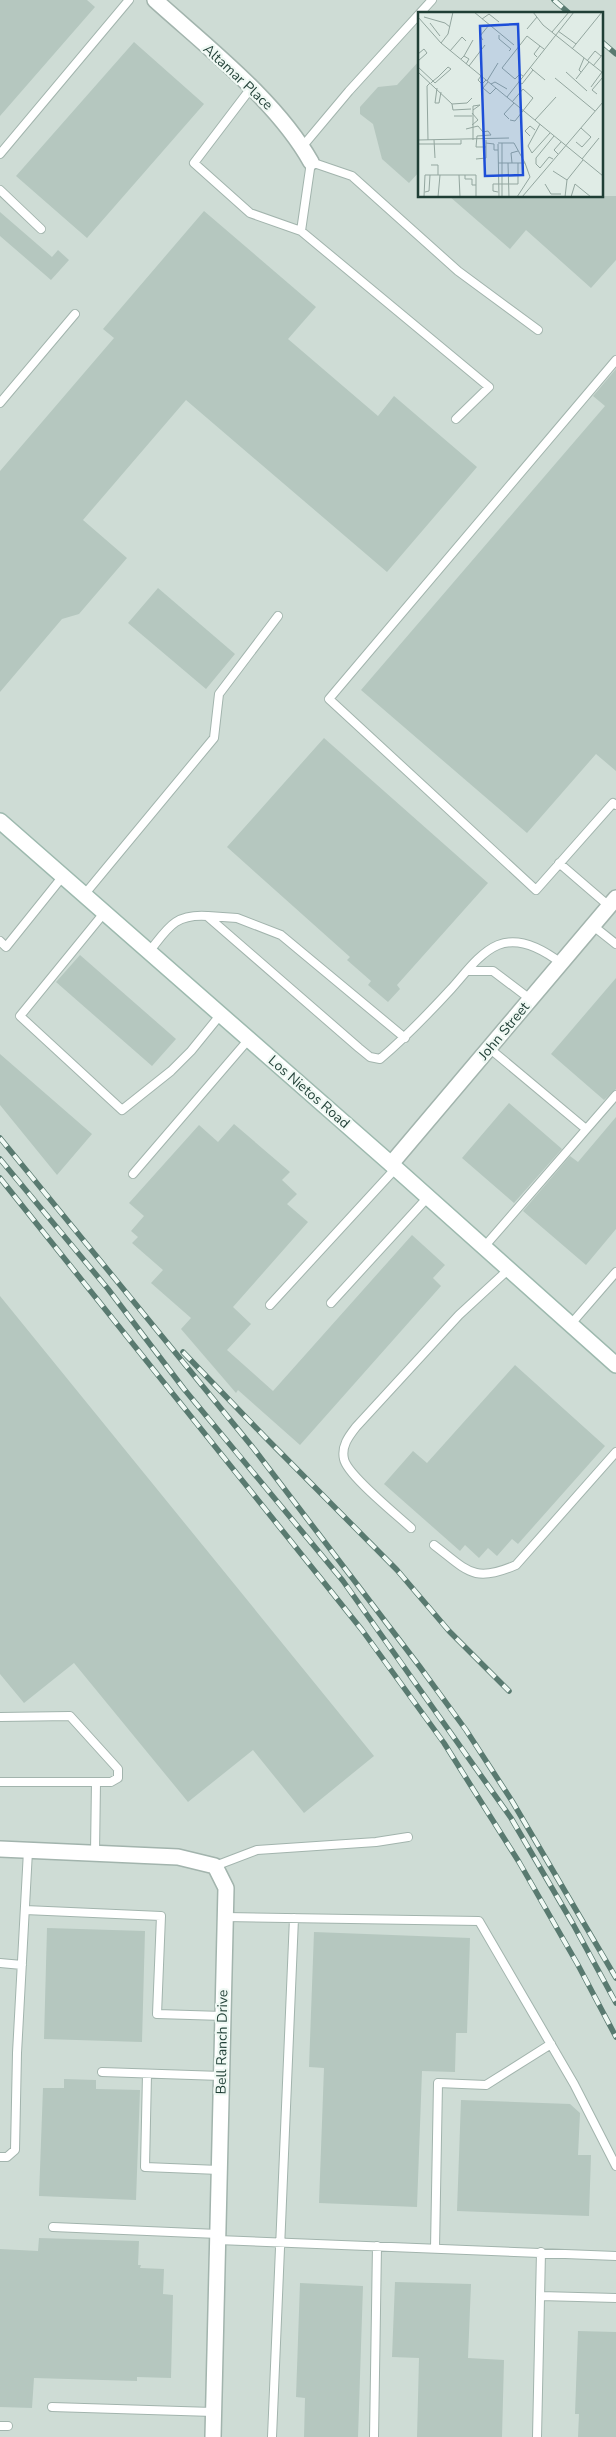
<svg xmlns="http://www.w3.org/2000/svg" width="616" height="2437" viewBox="0 0 616 2437" font-family="'Nunito Sans',sans-serif">
<style>
.built{fill:#cedcd5;fill-rule:evenodd}
.building{fill:#b5c7bf}
.lines{fill:none;stroke-linecap:round;stroke-linejoin:round}
.service-casing{stroke:#a2b4ad;stroke-width:10}
.minor-casing{stroke:#a2b4ad;stroke-width:18}
.tertiary-casing{stroke:#a2b4ad;stroke-width:18}
.secondary-casing{stroke:#9db9ae;stroke-width:18}
.service{stroke:#fff;stroke-width:8}
.minor{stroke:#fff;stroke-width:15}
.tertiary{stroke:#fff;stroke-width:15}
.secondary{stroke:#fff;stroke-width:15}
.rail-casing{stroke:#597a70;stroke-width:5.5}
.rail{stroke:#f0f9f4;stroke-width:4;stroke-dasharray:11;stroke-linecap:butt}
.labels{text-anchor:middle;dominant-baseline:central;stroke-width:4.5;stroke-linejoin:round;paint-order:stroke}
.street-label{font-size:14px;fill:#1f3e35;stroke:#f0f9f4}
.inset-road{fill:none;stroke:#93a69f;stroke-width:1}
.view{fill:#1d4ed8;fill-opacity:0.15;stroke:#1d4ed8;stroke-width:2.5}
.inset-edge{fill:none;stroke:#1f3e35;stroke-width:2.5}
</style>
<rect width="100%" height="100%" fill="#e0ece6"/>
<path class="built" d="M0 0H616V2437H0ZM420 14H602V196H420Z"/>
<path class="building" d="M0 0H87L95 7 0 116Z
M134 42 204 104 87 238 16 176Z
M420 60V171L409 183 382 159 373 124 360 114V107L378 87 397 85Z
M449 196H616V260L591 288 526 230 510 249Z
M204 211 316 307 288 339 378 416 394 396 477 467 387 572 186 400 83 520 127 558 79 614 62 619 0 692V471L114 338 103 329Z
M0 212 52 257 58 250 69 260 51 280 0 236Z
M616 369V771L596 754 527 833 361 690 605 406 593 396Z
M158 588 235 654 206 689 128 623Z
M324 738 488 883 397 985 400 989 388 1002 368 985 371 981 347 960 350 957 227 847Z
M80 955 176 1039 152 1066 56 982Z
M616 978V1089L604 1100 551 1054Z
M0 1054 92 1134 57 1175 0 1105Z
M509 1103 562 1149 514 1203 462 1158Z
M616 1117V1229L586 1265 523 1211 570 1156 578 1162Z
M234 1124 290 1172 282 1180 297 1194 287 1204 308 1222 233 1307 251 1324 227 1350 273 1391 412 1235 445 1265 433 1278 441 1286 300 1445 238 1390 236 1393 181 1329 191 1318 151 1283 163 1270 132 1243 138 1237 131 1231 144 1216 129 1203 199 1125 218 1142Z
M0 1296 374 1756 304 1813 253 1750 188 1802 74 1663 24 1703 0 1674Z
M515 1365 605 1446 518 1544 512 1539 497 1556 488 1548 479 1558 465 1545 460 1551 384 1484 413 1451 427 1463Z
M47 1928 145 1931 142 2042 44 2039Z
M314 1932 470 1938 467 2033H456L455 2072 422 2071 417 2207 319 2203 324 2068 309 2067Z
M64 2079 96 2080V2089L140 2090 136 2200 39 2196 43 2088H64Z
M461 2100 570 2104 580 2113 578 2155H591L589 2216 457 2211Z
M39 2238 139 2241 138 2265H141L140 2268 164 2269 163 2294 173 2295 171 2378 137 2377V2381L34 2378 32 2408 0 2407V2249L38 2251Z
M395 2282 471 2284 468 2358 504 2360 502 2437H417L419 2358 392 2357Z
M300 2283 363 2286 358 2437H304L305 2398 296 2397Z
M578 2331 616 2332V2437H578L579 2414H575Z"/>
<g class="lines">
<g class="service-casing">
<path id="service" d="M251 88 194 163 250 213 301 231
M302 147 349 91 432 0
M0 154 129 0
M0 190 41 229
M616 360 329 699 536 890 613 803 616 805
M0 403 75 314
M456 419 489 387 301 231 311 162 352 176 458 271 538 330
M559 863 609 906
M84 895 214 738 219 694 278 616
M104 913 20 1016 122 1110 171 1071 191 1051 221 1014
M208 916 237 918 281 935 405 1038
M592 925 616 944
M0 941 6 947 63 876
M149 952C168 928 174 914 207 916L359 1048 370 1057 380 1059C406 1037 428 1014 451 989 464 975 479 953 498 945 520 936 544 950 561 963
M467 971H493L530 999
M489 1048 586 1129
M133 1174 249 1039
M484 1247 616 1095
M331 1303 428 1197
M270 1305 396 1168
M571 1324 616 1272
M411 1528C397 1515 347 1475 344 1459 341 1446 349 1436 356 1427L459 1315 509 1269
M434 1545C467 1570 473 1584 516 1565L616 1452
M0 1717 70 1716 118 1769V1778L111 1782H0
M95 1853 96 1782
M215 1866 257 1850 376 1842 408 1837
M25 1910 161 1916 157 2014 223 2016
M225 1917 479 1921 574 2084 616 2166
M0 1963 22 1965
M102 2072 221 2076
M147 2074 145 2167 219 2170
M0 2157H7L15 2150 17 2053 28 1851
M53 2227 218 2234
M218 2240 616 2256
M435 2248 438 2083 486 2085 551 2044
M540 2296 616 2298
M52 2407 213 2412
M0 2426H8
M272 2437 294 1918
M374 2437 377 2246
M537 2437 541 2252"/>
</g>
<g class="minor-casing">
<path id="minor" d="M155 0C207 47 277 101 311 162
M0 1849 178 1857 215 1866 226 1888 213 2437"/>
</g>
<g class="tertiary-casing">
<path id="tertiary" d="M391 1164 616 898"/>
</g>
<g class="secondary-casing">
<path id="secondary" d="M0 821 391 1164 616 1365"/>
</g>
<use href="#service" class="service"/>
<use href="#minor" class="minor"/>
<use href="#tertiary" class="tertiary"/>
<use href="#secondary" class="secondary"/>
<g class="rail-casing">
<path id="rail" d="M554 0 570 14
M602 42 616 54
M0 1138 254 1449 420 1667 466 1730 512 1801 616 1978
M0 1159 108 1289 184 1389 343 1581 511 1818 573 1924 616 2003
M0 1178 362 1630 444 1743 519 1862 578 1965 616 2037
M183 1352 265 1437 397 1570 449 1631 509 1691"/>
</g>
<use href="#rail" class="rail"/>
</g>
<g class="labels">
<g class="street-label">
<text transform="translate(238 77) rotate(43)">Altamar Place</text>
<text transform="translate(504 1031) rotate(-50)">John Street</text>
<text transform="translate(309 1092) rotate(41)">Los Nietos Road</text>
<text transform="translate(222 2042) rotate(-89)">Bell Ranch Drive</text>
</g>
</g>
<g transform="translate(418 12)">
<rect width="185" height="185" fill="#e0ece6"/>
<path class="inset-road" d="M56 0 96 33M115 0 125 13 185 61M0 5 23 31 185 164M6 5 27 11 32 15M64 7 71 2 81 10M12 11 22 24M109 17 119 5M140 19 158 32 154 37M134 20 151 0M81 23V27L93 37 91 39M65 28 62 24 71 13M23 31 30 22 35 0M158 32 184 0M32 39 44 25 48 29M0 42 6 37 9 41 0 49M46 44 55 28M119 45 116 42 122 34 126 37M43 47 46 44 51 47 48 52M169 49 177 39 183 44M51 54 67 33M175 54 185 42M0 55 15 69 17 71 33 57 30 55 20 65 15 69 13 71M115 58 127 68M0 60 34 92 49 91 54 86M148 60 169 79M163 60 161 58 166 46M63 64 60 68 64 72 68 68M105 64 102 62 97 67 84 56 109 24 122 34M137 66 177 99M158 67 171 50M69 69 80 51M70 70 65 76 72 82 78 76M100 70 104 72 115 58 112 55M73 72 77 70 89 77M173 75 184 60M19 76 17 91H21L23 80M179 82 174 78 185 65M89 85 156 0M34 92 35 98 53 97M54 101 60 108 54 113M36 104H54M91 107 86 102 96 91M92 108 97 109 115 86 105 77 94 90M117 108 138 85M122 112 110 134 114 141 132 121M48 117 60 114 65 120 70 119 73 123 59 124 58 135H68M112 124 107 119 112 114 117 118M0 128 91 126M10 128 9 74 12 71M16 128 17 146M55 128V94L62 93 55 98M158 130 164 135 173 125 163 116M68 131 76 132V138H80M80 131H96L107 151H80M84 131V172H100V151M0 132H43V128M80 132 81 185M140 142 136 138 143 130M58 147 68 146V128M135 147 131 145 122 156 118 152V146L136 124M164 147 181 126M90 151 91 185M94 151 93 141 100 139M13 153H20V163M135 159 149 168M41 163 42 185M47 163V167H54V173H58M127 172 133 182H143M7 180 11 179 12 163M80 180 75 179V172H84V185M6 185 7 163H58V185M20 185 22 163M99 185 112 165 107 151M104 185 185 90M147 185 149 168 165 148M153 185 157 172 173 185"/>
<path class="view" d="M100 12 105 163 67 164 62 14Z"/>
<rect width="185" height="185" class="inset-edge"/>
</g>
</svg>
